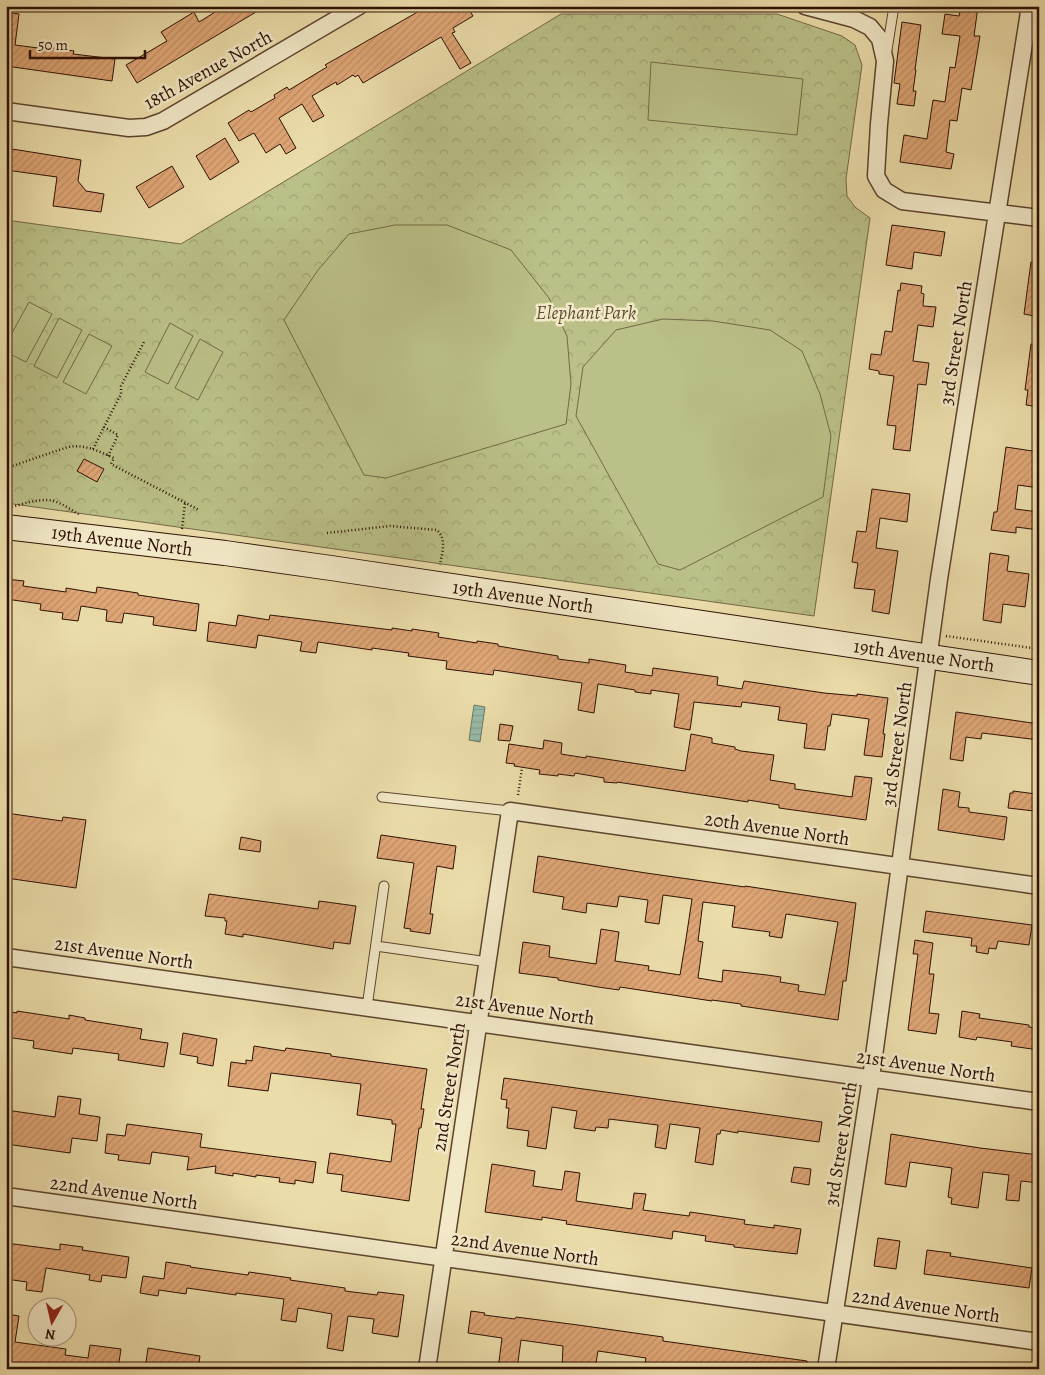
<svg xmlns="http://www.w3.org/2000/svg" width="1045" height="1375" viewBox="0 0 1045 1375" font-family="Alegreya,serif">
<style>
.forest{fill:url(#forest-crowns);stroke:#746846}
.garden{fill:#bac087;stroke:#746846}
.water{fill:url(#water-rules);stroke:#6e7768}
.building{fill:url(#building-hatch);stroke:#2e1004;fill-rule:evenodd}
.lines{fill:none;stroke-linecap:round;stroke-linejoin:round}
.lane-casing{stroke:#5d432e;stroke-width:11}
.street-casing{stroke:#5d432e;stroke-width:19}
.secondary-casing{stroke:#2e1004;stroke-width:26}
.path{stroke:#2e1004;stroke-width:2.5;stroke-dasharray:1 2.5;stroke-linecap:butt}
.lane{stroke:#f2e9c8;stroke-width:9}
.street{stroke:#f2e9c8;stroke-width:16}
.secondary{stroke:#f2e9c8;stroke-width:24}
.labels{text-anchor:middle;dominant-baseline:central;stroke-width:5;stroke-linejoin:round;paint-order:stroke}
.street-label{font-size:19px;fill:#2e1004;stroke:#f2e9c8}
.park-label{font-size:19px;font-style:italic;fill:#5f4e32;stroke:#f2e9c8}
</style>
<defs>
<pattern id="forest-crowns" width="20" height="18" patternUnits="userSpaceOnUse" patternTransform="scale(1.25)"><rect width="20" height="18" fill="#bac087"/><path d="M2 6a3 3 0 1 1 6 0M12 15a3 3 0 1 1 6 0" fill="none" stroke="#a0a473"/></pattern>
<pattern id="water-rules" width="6" height="5" patternUnits="userSpaceOnUse" patternTransform="scale(1.25)"><rect width="6" height="5" fill="#98bcaa"/><path d="M0 2.5h6" fill="none" stroke="#83a191"/></pattern>
<pattern id="building-hatch" width="6" height="6" patternUnits="userSpaceOnUse" patternTransform="scale(1.25)"><rect width="6" height="6" fill="#dfa676"/><path d="M-1 1l2-2M0 6l6-6M5 7l2-2" fill="none" stroke="#c08e64"/></pattern>
</defs>
<rect width="100%" height="100%" fill="#ebddaa"/>
<filter id="stains"><feTurbulence type="fractalNoise" baseFrequency=".004" numOctaves="4"/><feColorMatrix values="0 0 0 0 .2 0 0 0 0 .09 0 0 0 0 .02 0 0 0 .5 -.17"/></filter>
<radialGradient id="worn" r=".72"><stop offset=".6" stop-color="#630" stop-opacity="0"/><stop offset="1" stop-color="#630" stop-opacity=".3"/></radialGradient>
<path class="forest" d="M561 14H777L842 36 855 45 862 65 846 179 847 196 855 207 870 218 814 616 6 503V220L181 244Z"/>
<path class="garden" d="M651 62 803 79 797 135 648 120Z
M395 225H447L511 250 549 298 567 336 571 384 566 424 386 478 364 475 284 320 318 270 349 234Z
M29 302 52 314 26 362 6 352V344Z
M59 318 82 330 57 378 34 366Z
M663 319 713 321 770 330 802 351 820 394 831 436 823 497 680 570 658 564 576 416 583 367 616 330Z
M170 323 193 336 168 384 145 372Z
M89 334 112 346 86 394 63 382Z
M200 339 223 352 198 400 175 388Z"/>
<path class="water" d="M474 705 485 707 480 742 469 740Z"/>
<path class="building" d="M225 6H266L137 83 126 65 167 41 161 32 194 12 199 22Z
M428 6H467L473 16 453 28 455 32 452 33 471 63 460 69 441 37 363 83 358 75 355 77 353 75 337 85 336 82 312 96 324 116 313 122 302 104 279 118 296 148 286 154 280 144 266 153 254 133 239 141 228 123 249 110 251 112 275 98 274 95 287 87 289 90 327 67 325 65Z
M961 6H978L974 36H980L971 90 962 88 957 121 950 120 946 152 954 154 951 169 900 162 904 135 927 139 933 100 945 102 950 67 955 68 960 36 942 34 945 14 959 16Z
M6 12 19 14 15 45 38 48 39 46 74 51 73 54 115 59 112 81 6 66Z
M902 22 921 25 915 70H916L913 91H916L914 106 897 104 900 84 894 83Z
M225 138 239 162 210 180 196 156Z
M6 148 81 160 78 181 86 191 104 194 101 212 53 206 57 177 6 170Z
M172 166 184 187 149 208 136 187Z
M892 225 945 232 941 256 914 252 912 269 886 265Z
M1031 262 1039 263V317L1024 314Z
M901 283 922 286 921 293 924 294 923 306 936 307 933 327 918 325 913 361 929 363 926 385 918 384 910 451 893 449 896 426 887 425 894 376 879 374V371L869 369 871 354 881 355 885 331 892 332 898 290 900 291Z
M1031 344 1039 345V407L1026 405 1028 390H1025Z
M1006 447 1039 452V488L1018 485 1015 509 1039 512V530L1016 527V533L991 530 994 512H997Z
M84 459 104 469 97 482 77 471Z
M872 489 910 494 907 522 880 518 876 548 898 551 889 614 872 611 875 590 854 588 858 563 852 562 857 531 866 532Z
M990 553 1009 556 1007 571 1029 574 1025 607 1003 604 1001 623 983 620Z
M6 579 24 581 23 586 66 592V588L96 593 97 587 138 593V595L199 604 196 631 153 625 154 617 124 613 122 623 106 621 107 610 81 606 78 621 62 619 63 613 40 610 41 604 6 599Z
M238 615 269 620 270 615 392 630V628L412 631V629L439 633 438 637 477 643V641L498 644V646L558 656V659L589 663V659L626 665 625 672 652 676 653 668 718 677 717 685 742 689 744 681 824 693 857 696V694L888 698 883 734H885L882 757 864 755 869 719 832 714 830 726H828L825 750 804 748 807 724 778 720 780 707 742 702 741 707 694 702 690 730 674 727 679 694 651 690V694L635 692V690L598 684 594 713 578 710 582 683 494 670 493 675 446 669 447 661 408 656 409 653 372 648V650L318 642 316 653 300 651 302 642 258 635 256 648 207 641 209 622 236 626Z
M956 712 1039 724V740L982 733 981 739 966 737 963 761 950 759Z
M500 724 513 726 510 741 498 740Z
M691 734 712 738V743L735 747V749L741 751 774 755 770 780 795 784V789L852 797 855 776 872 778 866 820 779 808V805L748 800V802L617 782V783L604 782V778L575 773 574 776 558 774V776L539 774 540 770 514 766 515 764 506 763 509 744 543 749 544 740 562 743 561 754 586 758V756L685 771Z
M943 789 960 792 958 807 969 808V812L1007 817 1004 840 938 830Z
M1013 791 1036 794 1034 811 1008 808 1010 793H1013Z
M6 813 62 821 63 817 86 820 76 888 6 878Z
M381 835 456 846 453 869 437 866 430 914H433L430 934 410 931 411 929 404 928 414 863 377 858Z
M241 837 261 841 260 852 239 849Z
M538 856 646 873 745 887V886L856 903 846 981H843L838 1020 741 1006V1004L712 1000V1001L620 987 619 990 598 987 558 980V978L519 973 523 942 550 946 549 957 596 964 601 929 619 932 615 961 649 966 648 970 680 975 686 939 692 899 663 895 659 924 645 922 648 900 619 896 617 907 587 903 586 913 562 909 564 897 533 892ZM703 902 735 906 732 927 770 932 769 936 782 938 786 914 838 922 825 995 798 991 799 985 780 982 781 977 767 975 723 970 722 982 698 978 703 942 698 941Z
M209 894 318 909 319 901 356 906 350 944 334 942 333 949 243 934V937L225 934 227 921H225V918L205 916Z
M926 911 1032 925 1029 945 998 941 996 949 989 948 988 954 976 952 977 946H971L972 938 923 932Z
M915 940 933 943 929 974H934L929 1013 939 1014 936 1034 908 1030 918 954H913Z
M6 1011 17 1013V1011L69 1019V1015L85 1018V1020L142 1029 140 1039 168 1043 164 1067 118 1060 119 1054 73 1048 72 1054 33 1048 34 1041 6 1037Z
M962 1011 980 1014 979 1018 1029 1025V1027L1039 1029V1050L1011 1046 1012 1042 977 1037 976 1040 959 1037Z
M183 1033 217 1039 213 1066 197 1063 198 1057 180 1054Z
M254 1046 285 1051 286 1048 331 1054V1056L427 1069 421 1109H424L421 1128H419L409 1201 341 1191 343 1175 327 1173 330 1153 391 1162 396 1124H392V1120L357 1115 361 1084 271 1073 268 1091 228 1086 231 1062 246 1064V1060L252 1061Z
M504 1078 822 1122 819 1142 738 1131V1133L721 1130 720 1134H717L713 1165 695 1162 700 1128 670 1124 666 1149 655 1147 658 1125 609 1119 608 1128 596 1127 595 1131 574 1128 577 1111 552 1107 546 1149 527 1146 529 1131 507 1128 509 1108H506L507 1100 501 1099Z
M58 1096 81 1099 79 1114 100 1117 97 1141 72 1138 70 1153 6 1144V1110L55 1117Z
M127 1124 202 1134 200 1147 316 1162 313 1183 295 1180V1184L279 1182 280 1178 256 1175V1177L233 1173V1176L215 1173 216 1166 187 1170 189 1157 152 1152 150 1164 118 1160 119 1155 105 1153 107 1134 125 1136Z
M891 1134 980 1148 1039 1155V1183L1021 1181 1019 1201 1006 1200 1009 1175 983 1172 978 1208 951 1204 952 1198 948 1197 952 1168 910 1162 906 1187 885 1184Z
M492 1164 535 1171 533 1186 562 1190 565 1171 580 1173 576 1201 632 1209 634 1193 646 1194 643 1210 689 1216 690 1212 745 1220 744 1224 774 1228V1225L801 1229 797 1254 734 1247V1245L705 1241 706 1236 673 1231 672 1239 566 1224 567 1221 542 1217V1220L485 1212Z
M794 1167 811 1169 809 1185 791 1182Z
M878 1238 900 1241 896 1269 874 1266Z
M6 1243 60 1250V1244L83 1247 82 1250 129 1257 126 1278 102 1275 101 1282 89 1280 90 1275 46 1268 42 1292 26 1290 27 1282 6 1279Z
M927 1250 951 1253 950 1256 1032 1268 1029 1288 924 1274Z
M166 1262 191 1266 190 1267 248 1275 249 1272 291 1278 290 1280 345 1288V1291L377 1295 378 1292 404 1295 398 1337 372 1333 374 1319 348 1316 343 1351 327 1348 332 1314 298 1308 296 1322 281 1320 284 1299 236 1293V1295L187 1288 186 1294 159 1290 158 1296 140 1293 143 1276 164 1279Z
M471 1311 485 1313 484 1315 515 1319 516 1317 578 1325 663 1337V1341L807 1361V1369H644L646 1358 598 1351 595 1369H562L563 1346 521 1340 517 1369H498L502 1338 468 1333Z
M6 1314 19 1316 15 1342 66 1349 65 1355 88 1358 90 1345 121 1349 118 1369H24L6 1366Z
M148 1348 200 1356 198 1369H145Z"/>
<g class="lines">
<g class="lane-casing">
<path id="lane" d="M887 50 894 6
M382 797 510 811
M376 946 488 962
M367 1007 384 886"/>
</g>
<g class="street-casing">
<path id="street" d="M805 6 854 19 870 27 880 39 885 61 879 124 876 176 884 190 902 201 1039 218
M6 111 129 128 146 127 163 121 359 6
M6 957 1039 1102
M6 1196 1039 1342
M427 1369 510 811 1039 886
M826 1369 871 1078 939 579 1030 6"/>
</g>
<g class="secondary-casing">
<path id="secondary" d="M6 527 225 553 331 568 1039 673"/>
</g>
<path class="path" d="M93 449 104 427
M108 456 118 435 104 427 121 394V386L144 342
M6 468 68 447C85 444 98 451 114 458L111 464 199 510
M12 507C26 503 46 496 59 503 66 506 73 511 80 515
M182 529 185 503
M327 533 390 526 437 530C447 540 442 552 440 565
M946 636 1039 649
M518 795 522 768"/>
<use href="#lane" class="lane"/>
<use href="#street" class="street"/>
<use href="#secondary" class="secondary"/>
</g>
<g class="labels">
<g class="street-label">
<text transform="translate(208 70) rotate(-29)">18th Avenue North</text>
<text transform="translate(956 343) rotate(-81)">3rd Street North</text>
<text transform="translate(122 541) rotate(7)">19th Avenue North</text>
<text transform="translate(523 597) rotate(8)">19th Avenue North</text>
<text transform="translate(924 656) rotate(8)">19th Avenue North</text>
<text transform="translate(897 744) rotate(-82)">3rd Street North</text>
<text transform="translate(777 829) rotate(8)">20th Avenue North</text>
<text transform="translate(124 953) rotate(8)">21st Avenue North</text>
<text transform="translate(525 1009) rotate(8)">21st Avenue North</text>
<text transform="translate(926 1066) rotate(8)">21st Avenue North</text>
<text transform="translate(449 1087) rotate(-81)">2nd Street North</text>
<text transform="translate(841 1144) rotate(-81)">3rd Street North</text>
<text transform="translate(124 1193) rotate(8)">22nd Avenue North</text>
<text transform="translate(525 1249) rotate(8)">22nd Avenue North</text>
<text transform="translate(926 1306) rotate(8)">22nd Avenue North</text>
</g>
<g class="park-label">
<text x="586" y="313">Elephant Park</text>
</g>
</g>
<rect width="1045" height="1375" fill="none" stroke="#ebddaa" stroke-width="25"/>
<rect x="8" y="8" width="1030" height="1360" fill="none" stroke="#2e1004" stroke-width="2.5"/>
<rect x="12" y="12" width="1020" height="1350" fill="none" stroke="#2e1004"/>
<g transform="translate(52 1322) rotate(188)"><circle r="24" fill="#f2e9c8" stroke="#a4927a"/>
<path d="M0-4L9 19L0 12L-9 19Z" fill="#8f2418"/>
<text y="-8" font-size="14" font-weight="bold" text-anchor="middle" fill="#2e1004">N</text>
</g>
<path d="M30 50v8h115v-8" fill="none" stroke="#2e1004" stroke-width="2.5"/>
<text x="38" y="50" font-size="15" fill="#2e1004" stroke="#f2e9c8" stroke-width="4" paint-order="stroke">50 m</text>
<rect width="100%" height="100%" filter="url(#stains)"/>
<rect width="100%" height="100%" fill="url(#worn)"/>
</svg>
